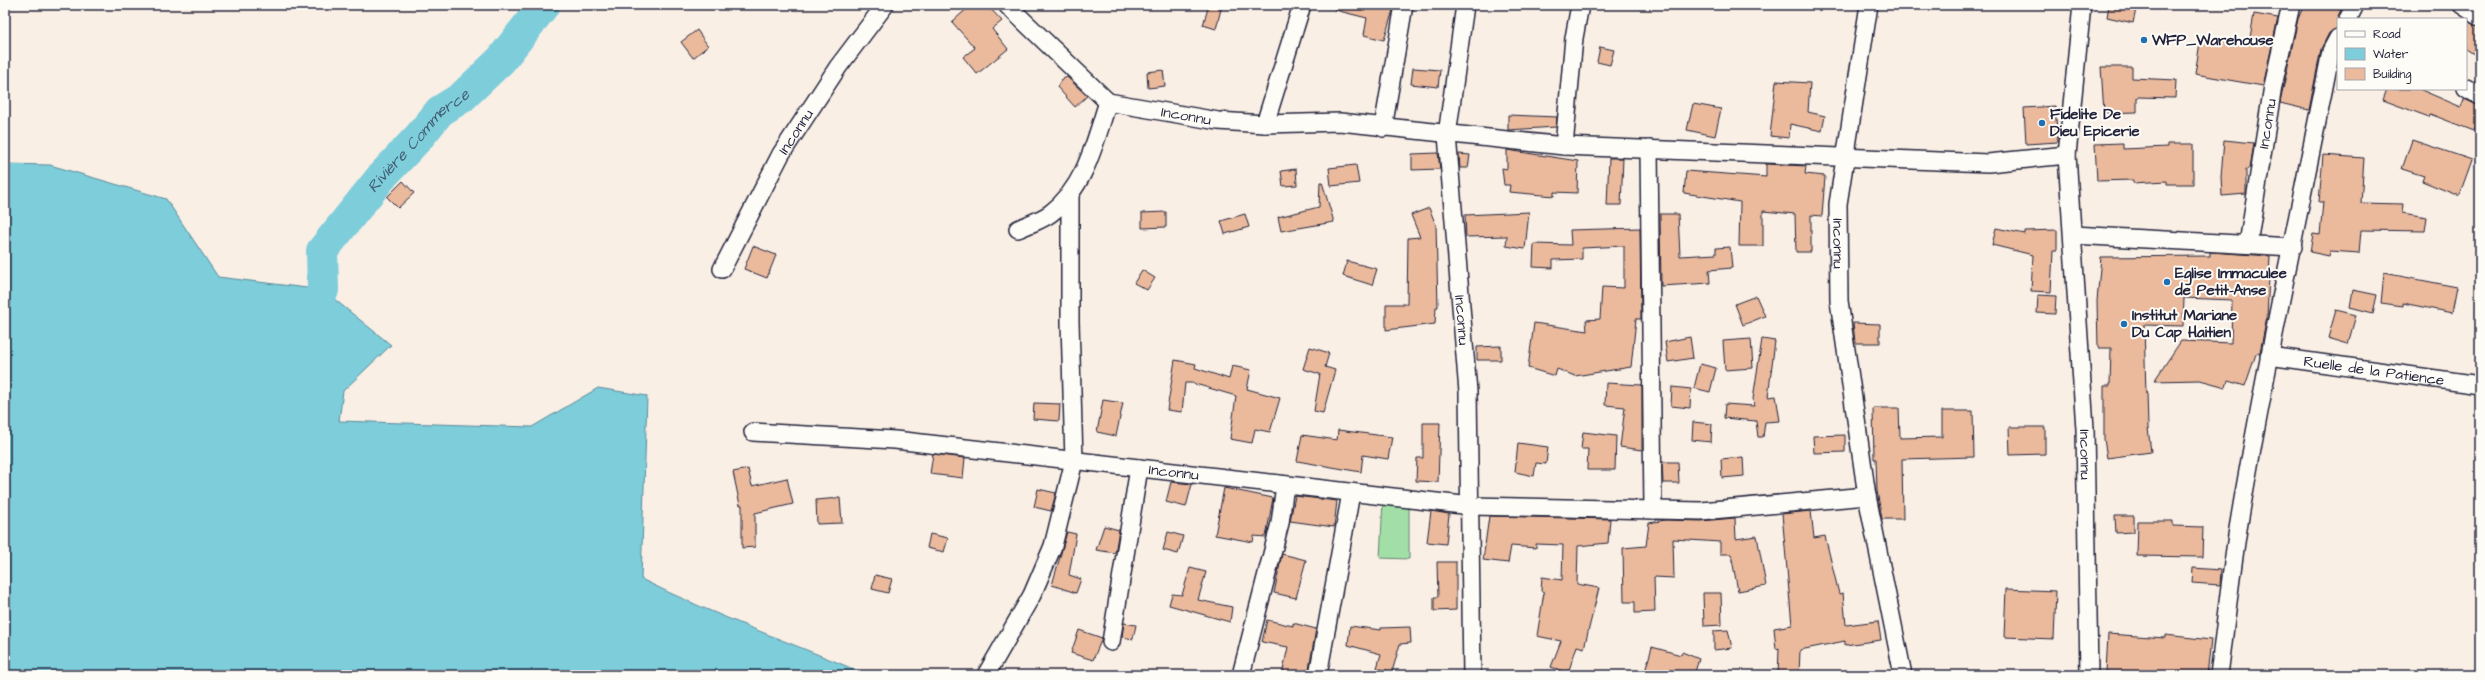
<svg xmlns="http://www.w3.org/2000/svg" width="2485" height="680" viewBox="0 0 2485 680" font-family="'Architects Daughter',sans-serif">
<style>
.green{fill:#a2dfa7;stroke:#628071}
.water{fill:#7ecdda;stroke:#59899a}
.lines{fill:none;stroke-linecap:round;stroke-linejoin:round}
.river{stroke:#7ecdda;stroke-width:32}
.building{fill:#ebba9c;stroke:#22223b}
.minor-casing{stroke:#22223b;stroke-width:20}
.minor{stroke:#fdfcf7;stroke-width:17}
.poi-dot{fill:#1f6fb2;stroke:#fdfcf7;stroke-width:1.5}
.labels{text-anchor:middle;dominant-baseline:central;stroke-width:4;stroke-linejoin:round;paint-order:stroke}
.poi-label{font-size:15px;font-weight:bold;fill:#22223b;stroke:#fdfcf7;text-anchor:start}
.street-label{font-size:15px;fill:#22223b;stroke:#fdfcf7}
.water-label{font-size:16px;font-style:italic;fill:#425e73;stroke:#fdfcf7}
</style>
<rect width="100%" height="100%" fill="#f9efe5"/>
<filter id="ink" filterUnits="userSpaceOnUse"><feTurbulence type="fractalNoise" baseFrequency=".025" numOctaves="2"/><feDisplacementMap in="SourceGraphic" scale="8" xChannelSelector="R" yChannelSelector="G"/><feConvolveMatrix kernelMatrix="1 2 1 2 8 2 1 2 1" color-interpolation-filters="sRGB"/></filter>
<g filter="url(#ink)">
<path class="green" d="M1383 501 1409 503V559L1380 558Z"/>
<path class="water" d="M5 164 50 165 166 199 218 277 323 290 391 345 343 391 339 421 532 427 598 388 647 396 641 579C715 616 792 643 868 675H5Z"/>
<g class="lines">
<path class="river" id="s1" d="M323 290 322 251 383 175 418 138 440 111 461 98 501 60 544 5"/>
</g>
<path class="building" d="M971 5H987L1002 21 992 29 1008 49 977 74 963 57 975 48 952 22Z
M1209 5H1222L1216 29 1203 25Z
M1336 5H1376L1393 10 1384 40 1364 35 1367 18 1335 10Z
M2109 5H2137L2133 23 2107 17Z
M2304 5H2343L2338 16V28L2329 33 2321 49 2309 110 2280 103 2298 19Z
M2254 14 2278 18 2263 86 2195 74 2201 36 2249 44Z
M2466 20 2480 27V58L2466 49Z
M697 30 708 46 693 58 681 42Z
M1600 47 1614 50 1610 65 1597 62Z
M2101 67H2132V78L2176 80 2175 98 2137 97V112L2104 113Z
M1413 68 1440 70 1438 87 1411 84Z
M1163 70 1165 86 1148 88 1147 72Z
M1067 77 1087 96 1075 107 1057 87 1061 80Z
M1776 81 1810 83 1808 112 1825 116 1822 131 1790 124 1789 138 1770 136Z
M2387 89H2419L2461 107 2464 99 2480 106V115L2474 131 2430 114 2429 117 2383 100Z
M1693 104 1721 109 1715 136 1687 130Z
M2055 106 2058 142 2026 144 2024 108Z
M1508 115 1557 117 1556 127 1508 130Z
M2224 140 2254 143 2250 168 2246 169V194L2222 196 2221 177Z
M2412 140 2472 160 2459 196 2422 181 2424 176 2402 169Z
M2123 143V149L2167 147V144H2193V184H2167V181L2133 183V180L2097 181 2095 144Z
M1507 150 1578 161 1577 193 1554 192V196L1509 192 1510 185H1504L1502 168 1507 169Z
M1438 153 1440 169 1412 170V154Z
M1459 154 1470 155 1468 168H1460Z
M2323 155 2364 158 2361 203 2403 204 2402 213 2427 217 2425 231 2361 230 2359 253 2330 251 2329 256 2310 252 2313 234 2320 235 2323 202H2319Z
M1609 158H1623L1621 205H1607Z
M1766 164 1806 166 1805 174 1825 176 1822 216 1811 215V252H1796L1795 214 1763 211V246H1739L1740 202 1684 193 1686 171 1766 177Z
M1356 165 1359 183 1331 186 1329 168Z
M1296 169 1297 185 1283 186 1281 171Z
M403 181 414 193 398 208 387 197Z
M1320 182H1322L1334 222 1281 231 1278 217 1319 207Z
M1429 208 1436 225 1438 307H1436L1435 324 1386 330V304H1407L1408 238 1420 237 1411 215Z
M1166 212V227L1142 228V213Z
M1529 212 1525 249 1506 246 1507 236 1466 237 1465 215Z
M1245 214 1249 227 1225 234 1221 221Z
M1660 214H1678L1680 256 1716 254V248L1730 247 1732 268 1709 270 1710 283 1661 286Z
M1640 228 1641 319H1636L1631 367 1575 376 1557 369 1555 376 1528 368 1534 323 1587 331 1586 320 1600 319 1602 287 1624 288V246L1582 248V259L1553 260V268L1533 267 1534 244 1571 245 1570 230Z
M1996 228 2025 234V231L2057 230V251H2053L2051 292 2031 291 2033 255 1992 245Z
M753 246 776 255 767 278 744 269Z
M2210 252 2270 256 2267 317 2260 352 2256 354 2245 386 2228 381 2226 387 2200 380 2154 381 2181 341 2231 343 2232 300 2184 298 2183 326 2144 325 2146 394 2147 392 2148 428 2151 452 2107 458 2104 439V386H2110L2111 348H2098L2097 301 2101 257 2210 256Z
M1347 261 1377 269 1372 285 1343 276Z
M1142 270 1155 278 1147 290 1134 283Z
M2384 273 2457 287 2452 313 2403 303V306L2381 303Z
M2353 290 2377 295 2373 313 2350 307Z
M2038 295 2056 296 2055 314 2037 313Z
M1756 296 1765 316 1743 325 1735 304Z
M2336 310 2356 315 2348 344 2328 338Z
M1853 323 1880 324V343H1855Z
M1690 337 1693 358 1668 362 1665 342Z
M1751 339 1753 368 1725 370 1723 341Z
M1762 339 1775 341 1768 397 1776 396 1780 421 1765 422 1763 437H1758L1756 421 1724 418 1725 404 1754 406 1753 399Z
M1501 346V360H1477V347Z
M1310 347 1329 353 1325 367 1335 370 1323 413 1314 411 1320 374 1303 369Z
M1175 360 1196 364 1195 368 1229 379 1232 366 1251 370 1247 389 1280 398 1270 432 1255 429 1252 443 1230 439 1236 396 1192 383H1185L1182 412 1167 410Z
M1700 364 1716 368 1710 392 1694 388Z
M1606 383 1642 385V450L1620 447 1625 407 1605 405Z
M1672 387 1691 389 1690 408 1671 406Z
M1103 400 1123 403 1116 436 1097 432Z
M1034 403 1060 404 1059 421 1033 419Z
M1873 408H1899L1900 438 1942 437V411H1973L1974 457 1902 459 1903 519H1882L1877 491 1876 459H1874Z
M1693 422 1712 424 1711 442 1692 440Z
M1423 423H1440L1438 482 1416 481 1417 458H1423Z
M2009 427H2045V454L2010 455Z
M1338 430 1392 437 1388 459 1363 455 1361 472 1297 461 1302 435 1337 440Z
M1583 432 1616 436 1615 470H1587L1588 449H1581Z
M1845 435V452L1814 453 1813 436Z
M1518 443 1548 447 1546 464 1536 463 1534 476 1515 472Z
M933 454 965 458 963 478 930 474Z
M1743 457 1744 476 1722 478 1721 459Z
M1662 462H1678L1679 483H1663Z
M748 469 752 486 787 478 793 504 755 513V547L742 548V505H740L733 472Z
M1171 482 1192 484 1186 507 1166 502Z
M1224 488 1273 498 1266 537 1254 536 1253 542 1215 535Z
M1038 489 1056 493 1051 511 1034 507Z
M1295 496 1337 501 1334 527 1290 521Z
M840 498 842 523 817 524 816 500Z
M1431 511 1449 514 1446 544 1427 542Z
M1811 511 1814 538 1825 536 1839 594 1843 593 1846 625 1878 621 1881 640 1845 645V641L1800 650 1799 675H1778L1779 648 1776 649 1774 628 1792 625 1782 514Z
M1489 516 1610 519 1608 543 1578 546 1577 584 1599 588 1584 648 1577 646 1568 673 1551 667 1561 641 1537 636 1544 592 1541 591 1542 577 1562 580 1563 545 1536 544V548L1511 546 1508 563 1483 560Z
M2115 516H2134V532L2116 533Z
M1735 518 1736 539 1757 536 1766 586 1738 591 1731 554H1720V542L1673 539 1674 578 1654 577 1655 612 1635 613V602H1624L1623 548 1646 546 1649 523 1665 520 1701 521Z
M2138 521H2173V526L2203 527 2202 557 2137 556Z
M1104 526 1119 530 1115 553 1096 550Z
M1067 532 1076 534 1069 575 1081 579 1076 593 1052 585Z
M1168 532 1183 536 1178 554 1163 550Z
M930 534 948 538 944 552 927 548Z
M1282 554 1306 560 1296 598 1274 593Z
M1437 562H1456V610L1434 611V597H1438Z
M1190 568 1206 572 1198 600 1232 607 1230 622 1169 605 1172 594 1182 595Z
M2193 568 2221 570 2220 585 2192 583Z
M875 575 892 579 888 593 872 589Z
M2006 589 2056 591 2054 639 2004 637Z
M1703 593H1721L1722 625 1704 626Z
M1267 620 1293 626V623L1316 629 1308 675H1282L1288 647 1262 642Z
M1124 623 1136 625 1133 639 1122 637Z
M1350 626 1381 630V628L1410 627 1411 643 1400 644 1392 672 1377 668 1381 654 1348 645Z
M1079 630 1102 638 1093 660 1071 653Z
M1728 630 1732 648 1714 650V631Z
M2108 634 2165 638V635L2211 640 2207 675 2106 672Z
M1652 647 1681 655 1682 652 1699 659 1694 675H1644Z"/>
<g class="lines">
<g class="minor-casing">
<g id="minor">
<path d="M1007 5 1108 102"/>
<path id="s2" d="M1465 5 1447 135 1468 392 1472 675"/>
<path id="s3" d="M1869 5 1838 204 1839 301 1867 496 1903 675"/>
<path id="s4" d="M2082 5 2067 155 2085 429 2089 675"/>
<path d="M2462 5 2480 17"/>
<path d="M2348 19 2355 5"/>
<path d="M2466 88 2480 96"/>
<path d="M1265 124 1302 5"/>
<path d="M1383 128 1404 5"/>
<path d="M1564 146 1574 38 1580 5"/>
<path d="M1649 149 1653 510"/>
<path id="s5" d="M1018 229C1029 224 1042 220 1051 213 1086 186 1095 141 1108 102L1218 121 1265 124 1340 122 1564 146 1988 163 2067 155"/>
<path d="M2073 235 2293 247"/>
<path id="s6" d="M2248 244 2273 86 2291 5"/>
<path id="s7" d="M722 269 781 154 838 67 885 5"/>
<path id="s8" d="M2269 356 2480 385"/>
<path id="s9" d="M753 432 895 440 1471 506 1701 511 1867 496"/>
<path d="M1111 642 1139 468"/>
<path d="M986 675 1032 595 1053 546 1074 461 1070 322V194"/>
<path d="M1241 675 1280 523 1285 485"/>
<path d="M1318 675 1351 493"/>
<path d="M2219 675C2226 622 2231 569 2240 517 2266 361 2301 206 2331 51L2338 38"/>
</g>
</g>
<use href="#minor" class="minor"/>
</g>
</g>
<g class="poi-dot">
<circle cx="2144" cy="40" r="4"/>
<circle cx="2042" cy="123" r="4"/>
<circle cx="2167" cy="282" r="4"/>
<circle cx="2124" cy="324" r="4"/>
</g>
<g class="labels">
<g class="poi-label">
<text x="2152" y="40">WFP_Warehouse</text>
<text x="2050" y="114">Fidelite De<tspan x="2050" dy="17">Dieu Epicerie</tspan></text>
<text x="2175" y="273">Eglise Immaculee<tspan x="2175" dy="17">de Petit-Anse</tspan></text>
<text x="2132" y="315">Institut Mariane<tspan x="2132" dy="17">Du Cap Haitien</tspan></text>
</g>
<g class="street-label">
<text stroke="none"><textPath href="#s5" startOffset="243">Inconnu</textPath></text>
<text stroke="none"><textPath href="#s6" startOffset="122">Inconnu</textPath></text>
<text stroke="none"><textPath href="#s7" startOffset="156">Inconnu</textPath></text>
<text stroke="none"><textPath href="#s3" startOffset="241">Inconnu</textPath></text>
<text stroke="none"><textPath href="#s2" startOffset="317">Inconnu</textPath></text>
<text stroke="none"><textPath href="#s8" startOffset="106">Ruelle de la Patience</textPath></text>
<text stroke="none"><textPath href="#s4" startOffset="451">Inconnu</textPath></text>
<text stroke="none"><textPath href="#s9" startOffset="423">Inconnu</textPath></text>
</g>
<g class="water-label">
<text stroke="none"><textPath href="#s1" startOffset="186">Rivière Commerce</textPath></text>
</g>
</g>
<rect width="2485" height="680" fill="none" stroke="#fdfcf7" stroke-width="20"/>
<rect x="10" y="10" width="2465" height="660" fill="none" stroke="#22223b" stroke-width="1.5" filter="url(#ink)"/>
<rect x="2337" y="18" width="130" height="72" fill="#fdfcf7" stroke="#a5a5ac"/>
<rect x="2345" y="31" width="20" height="6" fill="#fdfcf7" stroke="#a5a5ac"/>
<text x="2373" y="38" font-size="12" fill="#22223b">Road</text>
<rect x="2345" y="48" width="20" height="12" fill="#7ecdda" stroke="#a5a5ac"/>
<text x="2373" y="58" font-size="12" fill="#22223b">Water</text>
<rect x="2345" y="68" width="20" height="12" fill="#ebba9c" stroke="#a5a5ac"/>
<text x="2373" y="78" font-size="12" fill="#22223b">Building</text>
</svg>
